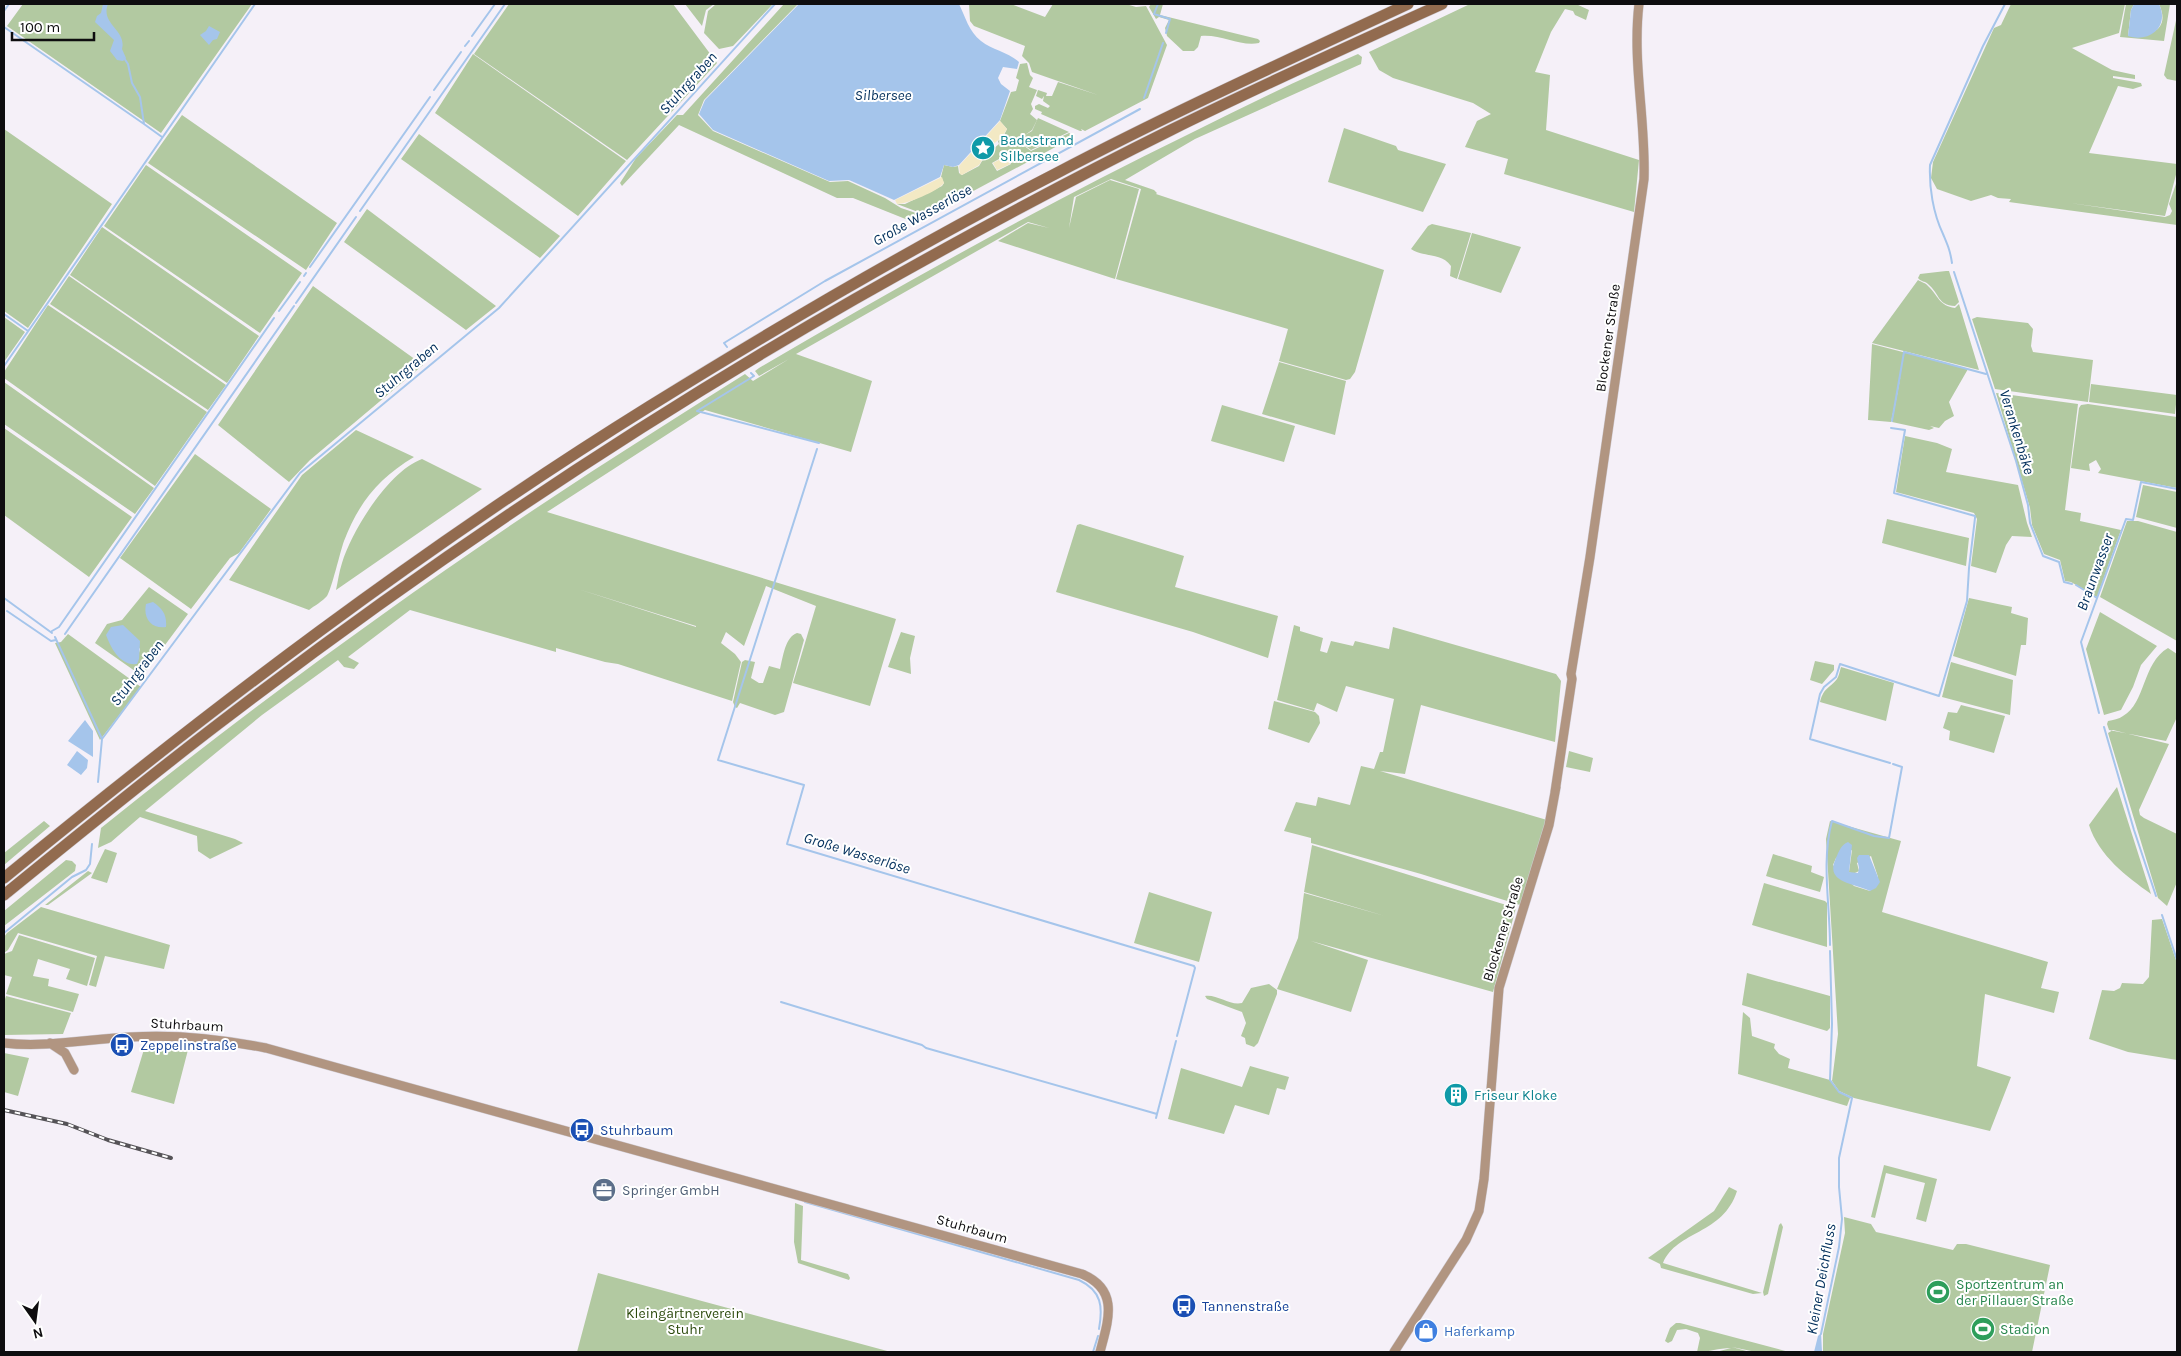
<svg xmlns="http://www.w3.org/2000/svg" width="2181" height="1356" viewBox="0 0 2181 1356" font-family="Karla,sans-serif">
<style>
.green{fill:#b2c9a1;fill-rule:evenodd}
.sand{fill:#f3e9c4}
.water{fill:#a5c5eb}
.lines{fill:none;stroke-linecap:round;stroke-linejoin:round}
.stream{stroke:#a5c5eb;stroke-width:2}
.secondary-casing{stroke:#d0ccd3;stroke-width:10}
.highway-casing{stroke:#d0ccd3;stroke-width:12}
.secondary{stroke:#b19581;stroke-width:9}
.highway{stroke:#926b4f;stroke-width:11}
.rail-casing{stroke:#555357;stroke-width:4}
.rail{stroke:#fff;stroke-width:2;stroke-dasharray:5.5;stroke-linecap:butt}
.labels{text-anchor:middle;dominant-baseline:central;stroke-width:4;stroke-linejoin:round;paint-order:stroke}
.culture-label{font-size:14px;fill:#0d838f;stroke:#fff;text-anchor:start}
.street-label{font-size:14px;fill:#0e0d0f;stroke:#fff}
.transit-label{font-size:14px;fill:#164399;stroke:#fff;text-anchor:start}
.service-label{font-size:14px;fill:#4e5e75;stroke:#fff;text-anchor:start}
.leisure-label{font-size:14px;fill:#27864d;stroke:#fff;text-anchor:start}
.park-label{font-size:14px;fill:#2c4a0c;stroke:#fff}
.shop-label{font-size:14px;fill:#366cbe;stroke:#fff;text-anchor:start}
.water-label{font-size:15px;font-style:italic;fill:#002e5b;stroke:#fff}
</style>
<rect width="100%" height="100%" fill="#f5f0f8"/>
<path class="green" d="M23 4H252L161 133 7 26Z
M509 4H673L717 63 627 160 474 54Z
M685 4H714L706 10 702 26Z
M716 4H773L733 46 719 49 704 33 708 11Z
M784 4H798L704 100 698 115 713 131 830 182 848 181 885 198 901 208 922 215 928 210 918 212 897 204H905L942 186 944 183 941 177 944 165 953 167 958 166 959 173 962 175 979 166 991 146 993 149 999 144 998 141 1003 137 1007 129 1000 121 1011 92 1016 91 1019 80 1016 78 1020 64 1027 63 1030 75 1033 78 1029 87 1037 90 1031 104 1033 109 1030 114 1037 120 1032 130 1025 135 1032 131 1038 118 1069 132 1031 150 1020 142 1021 140 1019 142 1031 151 1069 133 1074 135V137L925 217 922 215 923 217 913 222 853 198H837L679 125 622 186 620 183 636 158 677 115H683ZM1001 154 1007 155 1011 164 997 171 992 163 1006 155Z
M969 4H1011L1045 17 1053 4H1126L1136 7 1146 6 1167 45 1148 98 1085 131 1081 129 1082 131H1080L1041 114 1042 112 1035 109V106L1039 104 1048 108 1050 106 1043 101 1044 96 1042 99 1036 96 1038 90 1047 93 1046 96H1052L1058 82 1098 95 1032 72 1029 63 1022 56 1025 46 974 26 970 21Z
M1151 4H1163L1160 15 1258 39 1260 41 1259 43C1241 47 1221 34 1201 36L1198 47 1194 51H1183L1167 36 1165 28 1169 20 1159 17 1156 19 1149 7Z
M1470 4H1576L1589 10 1586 20 1575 15 1573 11 1565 9 1551 32 1535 72 1550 75 1546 130 1639 160 1634 212 1504 174 1508 159 1465 147 1477 121 1491 114 1473 103 1393 78 1379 70 1369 52Z
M2011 4H2125L2119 33 2072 48 2112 70 2135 75V79L2113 76V78L2141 83 2142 86 2133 89 2118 86 2089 153 2177 164V171L2165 216 2070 203 2165 217 2170 215 2172 211 2169 204 2177 181V225L2009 202 2011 199 1998 198 1991 195 1971 201 1937 189 1931 178 1933 162 1994 28 2001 25Z
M2126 4H2134L2131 10 2128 36C2150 37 2171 30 2159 4H2170L2164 41 2120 37Z
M2177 16V81L2167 79 2164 75Z
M473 54 626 161 578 216 435 113Z
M1358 54 1362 57 1361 64 1195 139 1125 180 1154 190 1157 193 1156 194 1384 270 1355 372 1350 379 1346 380 1279 361 1288 329 1116 279 1141 189 1111 179 1074 197 1069 228 1076 197 1110 180 1139 189 1115 279 998 241 1028 223 1049 228 1028 222 796 354 872 381 851 452 705 410 547 512 896 619 870 706 793 683 816 606 766 586 744 646 726 632 721 643 735 654 741 662 732 701 618 664 605 662 556 648V652L410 610 348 657 359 663 354 669 344 667 338 660 262 715 145 811 235 839 243 843 210 859 198 851 197 836 140 817 111 842 98 848 101 828C258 702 422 582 591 472 642 439 693 407 745 374L753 381 789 359 759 376 755 371 759 368C899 286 1041 206 1187 135 1243 107 1300 79 1358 54ZM578 589 696 626V627Z
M182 115 337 223 306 270 148 163Z
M1344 128 1396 146 1398 150 1446 164 1423 212 1328 182Z
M4 129 112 204 28 328 4 311Z
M419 134 560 236 540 258 401 159Z
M146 165 302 273 260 333 104 226Z
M367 209 496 306 466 330 344 242Z
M1432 224 1471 233 1457 279 1450 276 1451 266C1441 252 1425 258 1411 249L1428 226Z
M102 227 259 336 227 383 70 275Z
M1472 233 1521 247 1501 293 1458 279Z
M1946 271H1949L1959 302 1955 306C1937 305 1940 294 1928 284 1925 281 1921 282 1918 278L1920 274Z
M69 276 226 385 208 410 50 304Z
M1918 280C1921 282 1926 283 1928 286 1938 295 1939 306 1955 308L1959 304 1979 370 1872 343Z
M313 286 423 365 310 460 289 482 218 425Z
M48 305 207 412 155 486 4 378V372Z
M4 317 25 332 4 362Z
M1977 317 2028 323 2033 329 2031 346 2033 352 2093 360 2088 402 1995 389 1972 319Z
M1872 344 1968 369 1949 402 1954 416 1945 421 1939 428 1930 426 1934 428 1929 430 1892 422 1901 374 1891 422 1868 420Z
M1279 362 1346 381 1335 435 1262 414Z
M4 382 154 488 135 514 4 424Z
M2091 384 2177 395 2175 414 2089 402Z
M1996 393 2078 404 2065 510 2081 513 2080 521 2121 530 2097 597 2071 582 2065 581 2060 560 2044 554 2032 525 2030 508Z
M2088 404 2177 417V488L2098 473 2101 469 2096 460 2089 464 2090 471 2071 468 2079 408 2081 405Z
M1222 405 1295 426 1284 462 1211 441Z
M4 428 132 517 89 577 4 515Z
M356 430 414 457C379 478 359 502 344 541 340 552 332 588 327 596 323 601 314 606 309 610L229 580 302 475Z
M1905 436 1937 443 1952 449 1946 472 2018 485 2027 523 2032 537 2012 536 2006 545 1996 573 1971 566 1977 519 1974 513 1896 492Z
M195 454 271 509 239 553 230 558 191 609 120 558Z
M422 459 482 489 336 590C338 581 339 572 342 563 352 530 389 471 422 459Z
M2143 485 2177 492V528L2136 517Z
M1887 519 1969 538 1966 566 1882 543Z
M2127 521H2138L2177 532V641L2100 597Z
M1080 524 1184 556 1175 587 1278 616 1268 658 1193 632 1056 592 1077 525Z
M149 587 188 614 142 676 95 643 107 624 122 620ZM126 630 140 649 136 664Z
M1969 598 2012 607 2011 613 2028 618 2026 645H2021L2016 676 1953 656Z
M2100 612 2157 646 2141 665 2133 687 2121 710 2104 715 2086 649Z
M1294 625 1300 627V631L1323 638 1320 651 1327 653 1331 641 1353 646 1355 641 1389 649 1393 627 1556 674 1561 681 1555 742 1421 705 1405 774 1380 771 1547 820 1520 905 1421 874 1311 843V838L1284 831 1296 802 1316 806 1318 797 1350 805 1361 766 1374 769 1380 752H1383L1394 699 1346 686 1337 712 1317 703 1314 711 1277 700Z
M901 632 915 636 910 658 911 674 888 667Z
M797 633 801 634 804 640 784 712 775 715 740 703 737 708 735 707 733 702 742 662 745 660 755 662 751 678 759 683H763L769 666 780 669C783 657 785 637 797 633Z
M68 634 141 687 100 740 55 643 61 642Z
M2168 648 2177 654V717L2166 741 2109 730 2107 724 2108 721C2113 720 2119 719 2123 716 2146 703 2142 663 2168 648Z
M1815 661 1834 665V670L1822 684 1810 680Z
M1951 662 2013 680 2010 715 1942 697Z
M1841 667 1894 683 1886 721 1820 702C1824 687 1829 689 1837 679 1839 676 1840 670 1841 667Z
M1274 701 1315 712 1319 716 1320 723 1309 743 1268 729Z
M1961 705 2005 716 1994 753 1949 740 1950 731 1943 728 1948 712 1957 713Z
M2113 730 2169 744 2139 810 2140 815 2144 818 2177 834V882L2167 906 2158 898 2108 733Z
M1569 751 1593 758 1590 772 1566 767Z
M2117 787 2151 894C2126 876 2099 856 2089 825Z
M44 821 50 826 4 865V853Z
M1830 821 1901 841 1882 912 2048 962 2041 988 2059 992 2054 1013 1985 994 1977 1066 2011 1077 1990 1131 1854 1098 1839 1091 1832 1081 1838 1034 1826 839ZM1852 850 1849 872 1853 874 1859 871 1857 863 1871 856 1878 877 1870 891 1854 886 1833 865 1836 858Z
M1312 845 1516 908 1493 992 1311 941 1368 960 1351 1012 1277 989 1298 938 1304 893 1385 916 1304 892Z
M105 849 117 853 107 883 91 878Z
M1773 854 1812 866 1811 872 1824 877 1820 892 1766 876Z
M66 860 72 861 76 865 75 871 4 926V911Z
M88 871 92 873 48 905H45Z
M1764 883 1825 901 1827 903V947L1752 925Z
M1149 892 1212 912 1199 962 1134 943Z
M41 907 170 945 164 969 105 956 96 987 89 985 97 956 18 933 8 950 4 953V937L7 933Z
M2162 919 2177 963V1060L2128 1052 2089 1039 2102 990 2114 991 2120 988 2122 983 2143 984 2149 977 2152 920Z
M19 935 95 958 87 986 66 979 70 969 38 959 33 976 49 979 48 986 79 994 73 1012 6 994 12 977 4 975V954L12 951Z
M1747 973 1830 996V1028L1827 1031 1742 1005Z
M1269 984 1277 990V994L1258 1043 1254 1047 1246 1044 1245 1038 1241 1036 1246 1023 1242 1012 1207 999 1205 996C1217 994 1230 1006 1242 1003L1251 988Z
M6 996 71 1013 63 1034 4 1035V1002Z
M1743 1012 1750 1018 1752 1036 1775 1044 1774 1048 1779 1054 1790 1059 1788 1068 1830 1080 1839 1092 1850 1098 1847 1106 1738 1074Z
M145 1046H189L174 1104 131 1092Z
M4 1053 29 1058 18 1096 4 1092Z
M1250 1066 1289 1077 1285 1090 1277 1088 1269 1115 1235 1105 1224 1134 1168 1119 1181 1068 1242 1087Z
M1884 1165 1937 1179 1926 1222 1916 1219 1925 1183 1886 1173 1875 1218 1871 1217Z
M1729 1187 1737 1191C1723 1235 1677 1230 1663 1263L1762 1293 1753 1294 1661 1268 1660 1264 1648 1258 1714 1211Z
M795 1203 803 1206 801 1260 848 1274 850 1278 849 1280 798 1263 794 1242Z
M1844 1217 1871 1224 1876 1232 1885 1234 1953 1250 1957 1244H1966L2050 1265 2032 1352H1823V1334L1845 1233Z
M1781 1223 1783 1227 1768 1294 1764 1296 1763 1292 1779 1225Z
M598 1273 891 1352H577Z
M1676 1323H1680L1789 1352H1756L1732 1347 1750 1352H1716L1731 1348C1718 1348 1710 1352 1697 1352L1700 1338 1698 1333 1686 1329 1677 1330 1672 1341 1668 1343 1665 1341 1670 1328Z"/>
<path class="sand" d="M1000 121 1007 129 1002 137 991 146 979 165 962 175 960 174 959 166Z
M1006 156 1010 164 997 170 993 163Z
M942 177 944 183C938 191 908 204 897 204L895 200Z"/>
<path class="water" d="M103 4H108C100 24 127 30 122 49L126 58 123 61 117 60 110 51 114 40 95 22 97 16 101 13Z
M799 4H959C965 16 969 32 981 41 992 50 1008 52 1019 62L1017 69 1003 67 998 78 1001 84 1010 91 1000 120 959 165 953 167 944 165 940 177 894 200 849 180 829 181 713 130 699 114 705 100Z
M2134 4H2159C2170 27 2149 43 2128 36L2131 10Z
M209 26 220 32 217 39 213 40 209 45 200 35 206 31Z
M153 602C163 609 167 615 166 627 151 629 143 618 146 604Z
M123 625 140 641 139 659 137 664C120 666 111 648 106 635L111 627Z
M85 720 93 731V757L68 741Z
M77 751 88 760 87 768 81 775 67 765Z
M1848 842 1852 845 1849 872 1858 873 1859 868 1857 858 1859 855H1869L1880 882 1876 888 1870 891C1854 883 1824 883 1836 858 1839 851 1841 845 1848 842Z
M1821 1333 1822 1352H1814L1818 1336Z"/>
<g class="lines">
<path class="stream" d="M1158 4 1154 14 1170 19 1166 33
M4 11 9 4
M4 27 144 124
M472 36 495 4
M465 46 469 41
M124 58 128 64 132 83 140 97 144 124 162 137
M434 90 461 52
M1144 98 1163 43
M360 211 505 4
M1952 263C1950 250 1948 246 1943 234 1933 213 1929 187 1930 165L1983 46 2005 4
M310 267 430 97
M1954 272 2016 461 2028 505 2030 523 2043 556 2059 562 2064 582 2072 584
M304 276 306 273
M296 303 356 217
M279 311 300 282
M4 314 28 331
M727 347 724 343 825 281 1140 109
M4 366 255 4
M751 373 754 376 697 411 819 443
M1892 421 1904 352 1986 374
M817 449 718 760 804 785 787 844 1194 966 1195 968 1177 1036
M2076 585 2097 598
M4 598 52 633
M7 611 51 641 56 640
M52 631 59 627 274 318
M65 634 294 306
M55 637 102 739
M2099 713 2081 642 2126 519 2133 520 2141 482 2177 489
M2104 727 2134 830 2156 896
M1890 763 1810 739 1820 694 1824 687 1836 677 1840 664 1939 696 1967 601 1969 568 1975 518V516L1894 493 1905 430 1891 428
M98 782 102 739 300 473 499 308 775 4
M2162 915 2177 960
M4 933 72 877 86 870 90 864 92 844
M1830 945C1830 905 1821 861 1832 821L1874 836 1889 838 1902 767 1893 764
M781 1002 922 1045 926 1048 1157 1114
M1156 1118 1176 1041
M805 1202 1079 1280C1102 1291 1103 1307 1099 1329
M1821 1334 1839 1247 1842 1219 1839 1187V1158L1852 1098 1839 1092 1830 1080 1832 1024 1830 951
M1093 1352 1098 1336"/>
<g class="secondary-casing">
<path id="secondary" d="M1555 792 1572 679 1571 674 1590 557 1644 179C1646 121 1632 62 1639 4
M4 1043C45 1048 88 1039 130 1037 176 1034 221 1039 266 1048L1082 1274C1120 1290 1108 1321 1100 1352
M50 1043 65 1053 74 1070
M1394 1352 1466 1240 1479 1211 1484 1179 1499 988 1549 825 1556 787"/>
</g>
<g class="highway-casing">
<path id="highway" d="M4 878C210 709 423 547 650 406 782 324 917 245 1055 174 1171 113 1290 59 1408 4
M4 895C74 838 145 780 217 725 420 569 633 426 855 299 959 240 1064 183 1171 130 1260 86 1351 45 1442 4"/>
</g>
<use href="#secondary" class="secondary"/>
<use href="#highway" class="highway"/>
<g class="rail-casing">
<path id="rail" d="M4 1110 67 1124 108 1140 171 1158"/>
</g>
<use href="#rail" class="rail"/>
</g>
<defs>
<g id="sight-disc" transform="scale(1.25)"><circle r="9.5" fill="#0f9aa8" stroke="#fff"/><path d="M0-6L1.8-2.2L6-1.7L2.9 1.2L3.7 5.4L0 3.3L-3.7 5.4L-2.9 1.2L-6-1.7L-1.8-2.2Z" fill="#fff"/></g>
<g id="bus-disc" transform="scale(1.25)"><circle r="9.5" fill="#1a4fb4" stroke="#fff"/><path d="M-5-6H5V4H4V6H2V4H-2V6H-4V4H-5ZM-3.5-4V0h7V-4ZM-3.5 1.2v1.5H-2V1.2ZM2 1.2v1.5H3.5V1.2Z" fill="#fff"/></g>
<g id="building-disc" transform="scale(1.25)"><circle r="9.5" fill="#0f9aa8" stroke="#fff"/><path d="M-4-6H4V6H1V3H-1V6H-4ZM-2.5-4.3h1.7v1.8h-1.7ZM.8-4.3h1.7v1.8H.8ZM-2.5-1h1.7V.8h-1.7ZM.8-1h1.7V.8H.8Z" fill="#fff"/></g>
<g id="office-disc" transform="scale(1.25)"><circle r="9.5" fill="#5c6f8a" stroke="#fff"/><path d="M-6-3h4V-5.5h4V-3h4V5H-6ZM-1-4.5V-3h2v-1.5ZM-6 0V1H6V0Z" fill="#fff"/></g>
<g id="stadium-disc" transform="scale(1.25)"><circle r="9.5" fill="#2e9e5b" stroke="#fff"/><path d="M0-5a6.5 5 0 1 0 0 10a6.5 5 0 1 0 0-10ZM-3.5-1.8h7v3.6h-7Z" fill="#fff"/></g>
<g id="shop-disc" transform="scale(1.25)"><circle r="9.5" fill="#3f7fe0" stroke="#fff"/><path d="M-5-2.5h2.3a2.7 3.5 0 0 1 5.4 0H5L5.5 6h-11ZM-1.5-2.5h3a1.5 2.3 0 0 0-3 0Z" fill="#fff"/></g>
</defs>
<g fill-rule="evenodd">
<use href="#sight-disc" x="983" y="148"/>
<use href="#bus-disc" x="122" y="1045"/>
<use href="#building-disc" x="1456" y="1095"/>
<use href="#bus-disc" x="582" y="1130"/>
<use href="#office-disc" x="604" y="1190"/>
<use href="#stadium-disc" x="1938" y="1292"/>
<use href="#bus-disc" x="1184" y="1306"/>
<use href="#stadium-disc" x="1983" y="1329"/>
<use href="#shop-disc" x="1426" y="1331"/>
</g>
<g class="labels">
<g class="culture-label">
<text x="1000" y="140">Badestrand<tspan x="1000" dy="16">Silbersee</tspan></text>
<text x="1474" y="1095">Friseur Kloke</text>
</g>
<g class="street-label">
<text transform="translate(1608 338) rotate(-82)">Blockener Straße</text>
<text transform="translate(1503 929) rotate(-73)">Blockener Straße</text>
<text transform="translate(187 1025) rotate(3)">Stuhrbaum</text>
<text transform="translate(972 1229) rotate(16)">Stuhrbaum</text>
</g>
<g class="transit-label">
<text x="140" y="1045">Zeppelinstraße</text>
<text x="600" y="1130">Stuhrbaum</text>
<text x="1202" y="1306">Tannenstraße</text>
</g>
<g class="service-label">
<text x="622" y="1190">Springer GmbH</text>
</g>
<g class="leisure-label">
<text x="1956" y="1284">Sportzentrum an<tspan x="1956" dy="16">der Pillauer Straße</tspan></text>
<text x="2000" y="1329">Stadion</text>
</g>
<g class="park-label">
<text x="685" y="1313">Kleingärtnerverein<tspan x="685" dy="16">Stuhr</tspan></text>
</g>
<g class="shop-label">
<text x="1444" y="1331">Haferkamp</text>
</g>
<g class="water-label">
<text transform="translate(688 83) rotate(-48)">Stuhrgraben</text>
<text x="883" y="95">Silbersee</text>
<text transform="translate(922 215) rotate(-29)">Große Wasserlöse</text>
<text transform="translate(406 370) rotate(-40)">Stuhrgraben</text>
<text transform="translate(2017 432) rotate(73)">Verankenbäke</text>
<text transform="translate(2095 572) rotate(-70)">Braunwasser</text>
<text transform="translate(137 673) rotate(-53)">Stuhrgraben</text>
<text transform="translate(857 853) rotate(17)">Große Wasserlöse</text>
<text transform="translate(1821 1279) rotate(-80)">Kleiner Deichfluss</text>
</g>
</g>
<rect width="2181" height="1356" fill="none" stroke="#0e0d0f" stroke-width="10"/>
<g transform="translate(35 1321) rotate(166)" stroke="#ffffff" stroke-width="4" paint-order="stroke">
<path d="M0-4L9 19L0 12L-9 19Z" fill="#0e0d0f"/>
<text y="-8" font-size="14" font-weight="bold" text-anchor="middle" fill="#0e0d0f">N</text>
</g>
<path d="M12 32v8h82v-8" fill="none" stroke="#0e0d0f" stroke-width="2.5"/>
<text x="20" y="32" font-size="15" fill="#0e0d0f" stroke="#ffffff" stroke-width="4" paint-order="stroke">100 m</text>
</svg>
